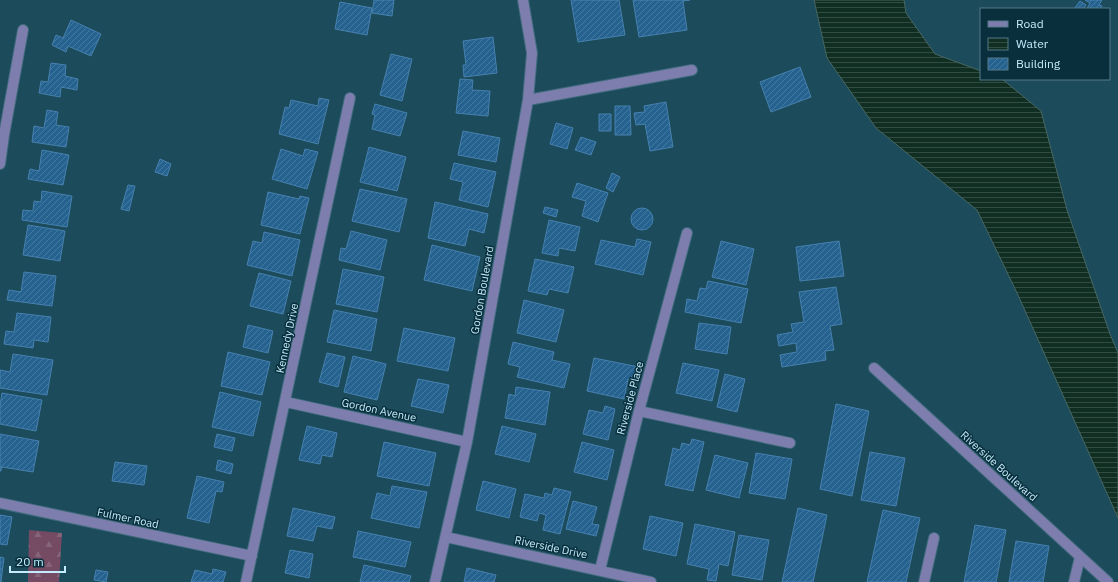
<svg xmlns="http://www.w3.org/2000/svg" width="1118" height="582" viewBox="0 0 1118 582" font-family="'IBM Plex Sans',sans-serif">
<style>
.forest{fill:url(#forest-firs)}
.water{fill:url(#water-rules);stroke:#476763}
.building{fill:url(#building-hatch);stroke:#4681af}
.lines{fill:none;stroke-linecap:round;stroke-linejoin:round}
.minor-casing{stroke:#3e6b7b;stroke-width:12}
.minor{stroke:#7d7dae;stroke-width:10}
.labels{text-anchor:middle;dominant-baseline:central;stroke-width:3;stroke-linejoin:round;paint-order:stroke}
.street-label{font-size:11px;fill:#c4ecfc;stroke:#092f3c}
</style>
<defs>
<pattern id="forest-firs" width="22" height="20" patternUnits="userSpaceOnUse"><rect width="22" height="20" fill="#744b63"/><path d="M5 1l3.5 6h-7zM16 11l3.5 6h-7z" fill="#86657a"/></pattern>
<pattern id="water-rules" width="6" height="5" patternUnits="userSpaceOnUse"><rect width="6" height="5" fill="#112e22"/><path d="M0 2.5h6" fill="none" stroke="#324c43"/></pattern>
<pattern id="building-hatch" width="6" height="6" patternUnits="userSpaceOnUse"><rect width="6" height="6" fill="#26628f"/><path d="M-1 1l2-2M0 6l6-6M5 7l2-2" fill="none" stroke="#4479a0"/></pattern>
</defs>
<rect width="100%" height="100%" fill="#1c4b5b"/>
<path class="forest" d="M29 530 62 533 59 582H28Z"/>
<path class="water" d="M814 0H904L906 13 935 54 981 71V79H1002L1041 111 1067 210 1110 334 1118 353V518L1018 295 977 210 876 128 827 58Z"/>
<path class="building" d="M374 0H394L392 16 372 13Z
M571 0H619L625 35 578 42Z
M633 0H690L683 1 687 30 639 37Z
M1085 0H1102L1099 5 1102 6 1101 9H1087L1090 3Z
M1080 1 1086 5 1083 9H1074Z
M340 2 372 8 367 35 335 29Z
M71 20 101 34 91 56 68 46 66 52 52 45 56 35 63 38Z
M493 37 497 73 464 77 463 65H466L463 41Z
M391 54 412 59 402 101 380 95Z
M51 63 66 65 65 76 78 79 77 90 61 87 60 97 39 93 41 81 48 82Z
M800 67 811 97 771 112 760 82Z
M460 79 473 80 472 90 490 91 488 116 456 113Z
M319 98 329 100 318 144 279 134 285 107 289 108 291 100 318 106Z
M666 102 673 147 650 151 645 124 636 125 634 113 645 112 644 106Z
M375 104 407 113 400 136 372 129 375 115 372 114Z
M615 106H630L631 135H615Z
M47 110 58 112 56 125 69 127 66 147 32 142 34 126 44 128Z
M599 114H611V131H599Z
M556 123 573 128 567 149 550 144Z
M463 131 500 138 496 162 458 155Z
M581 137 596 142 591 155 575 150Z
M369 147 406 157 397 191 360 182Z
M281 149 303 156 305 149 318 152 307 189 272 179Z
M42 150 69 155 63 185 28 179 30 169 39 171Z
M160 159 171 164 167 176 155 172Z
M454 163 496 172 488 207 459 200 463 182 450 179Z
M612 173 620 177 613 192 606 188Z
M577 183 608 193 598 222 582 216 586 201 572 197Z
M128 185 135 186 129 211 121 209Z
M360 189 407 199 399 232 352 221Z
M42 191 72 196 67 227 22 220 23 210 33 211 34 201 41 202Z
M268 192 299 199 300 196 309 198 300 234 261 225Z
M435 202 488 214 484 233 469 229 465 246 428 238Z
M545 207 558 210 556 217 543 213Z
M631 219a11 11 0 1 1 22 0a11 11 0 1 1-22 0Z
M549 220 580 227 575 251 559 248 558 256 542 253Z
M28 225 65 231 60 261 23 255Z
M351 231 387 240 380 270 339 260 341 248 346 249Z
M264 232 300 240 292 276 247 265 253 241 262 243Z
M637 239 651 242 643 275 595 264 601 240 635 247Z
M721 241 754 249 746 285 712 277Z
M839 241 844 276 800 281 796 247Z
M432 245 480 257 472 291 424 280Z
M535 259 574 267 568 293 549 289 547 295 528 291Z
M343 269 384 277 377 312 336 304Z
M24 272 56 276 52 306 7 300 9 290 21 292Z
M259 273 291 281 283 314 250 306Z
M708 281 748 289 741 323 685 312 687 299 697 301 700 288 706 289Z
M836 287 842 324 830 326 834 350 825 351 826 360 782 367 780 355 797 352 796 343 779 346 777 335 793 332 791 324 804 322 799 292Z
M524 300 564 310 556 342 517 333Z
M334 310 377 319 371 351 327 342Z
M17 313 51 317 48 342 34 340 33 348 4 344 6 331 14 332Z
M699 323 731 327 727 354 695 349Z
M248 325 273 331 268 353 243 347Z
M404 328 455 338 448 371 397 361Z
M513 342 554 352 552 360 570 364 564 388 517 377 520 367 508 364Z
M228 352 270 362 262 395 221 386Z
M327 353 345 357 338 387 319 382Z
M13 354 53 360 47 395 0 388V370L10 372Z
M353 356 386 364 377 400 344 392Z
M594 358 639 367 636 380 628 379 624 399 587 391Z
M683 363 719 370 712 401 676 393Z
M725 374 745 379 737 412 717 407Z
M418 379 449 385 443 413 411 406Z
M516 387 550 392 545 425 505 418 509 394 515 396Z
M220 392 261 402 253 436 212 427Z
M2 393 42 400 36 431 0 424V406Z
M836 404 869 411 852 496 820 489Z
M605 406 615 409 608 440 583 434 589 410 603 413Z
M307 426 337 433 332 457 322 455 320 464 299 460Z
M502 426 536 434 529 462 495 454Z
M0 434 39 441 33 472 2 467 1 471H0Z
M217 434 235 438 232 451 214 447Z
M692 439 704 442 693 491 665 485 673 448 680 450 682 443 690 445Z
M384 442 436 453 429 486 377 476Z
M582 442 614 450 607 480 574 472Z
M870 452 905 458 896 506 861 500Z
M756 453 792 459 785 499 749 493Z
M715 455 748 463 739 498 706 490Z
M218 460 233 464 231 474 216 470Z
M115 462 147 466 144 485 112 481Z
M197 476 224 482 222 492 216 491 209 523 187 518Z
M483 481 516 489 509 518 476 510Z
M392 486 427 492 419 528 371 518 377 493 390 496Z
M554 488 571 492 560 534 543 530 546 515 539 513 537 521 520 517 525 494 544 498 545 493 552 495Z
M573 501 597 507 592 524 599 525 596 536 566 529Z
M293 508 335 517 332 529 317 526 313 541 287 536Z
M798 508 827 515 813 582H782Z
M883 510 920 518 906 582H867Z
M0 515 12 517 7 545 0 544Z
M650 516 683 523 676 556 643 549Z
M695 524 735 532 728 566 719 564 716 581 707 580 709 569 687 564Z
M975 525 1006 530 996 582H964Z
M358 531 411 542 405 567 353 557Z
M739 535 769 540 762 580 732 575Z
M1016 541 1049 546 1043 582H1009Z
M290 550 313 554 309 578 285 573Z
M0 557 4 558 1 582H0Z
M364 565 411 576 409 582H360Z
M467 568 496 575 494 582H464Z
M213 569 226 572 223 582H191L195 570 212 574Z
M96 570 108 572 106 582 94 580Z"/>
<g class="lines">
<g class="minor-casing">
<path id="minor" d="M528 100 692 70
M0 164 4 135 23 30
M874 368 1108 582
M286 402 467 442
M639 411 790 443
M0 503 252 556
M446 537 651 582
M600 570 639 411 687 233
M246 582 350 98
M435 582 467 442 528 100 532 53 523 0
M924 582 934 538
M1074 582 1080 557"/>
</g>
<use href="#minor" class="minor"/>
</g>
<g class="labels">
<g class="street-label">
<text transform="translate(482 290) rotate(-80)">Gordon Boulevard</text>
<text transform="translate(287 338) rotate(-78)">Kennedy Drive</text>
<text transform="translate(630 398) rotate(-75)">Riverside Place</text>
<text transform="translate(379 410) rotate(12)">Gordon Avenue</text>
<text transform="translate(999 466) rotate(42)">Riverside Boulevard</text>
<text transform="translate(128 518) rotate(12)">Fulmer Road</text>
<text transform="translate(551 547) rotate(12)">Riverside Drive</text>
</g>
</g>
<rect x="980" y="8" width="130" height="72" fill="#092f3c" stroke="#547b89"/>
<rect x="988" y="21" width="20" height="6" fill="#7d7dae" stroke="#547b89"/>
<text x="1016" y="28" font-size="12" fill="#c4ecfc">Road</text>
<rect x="988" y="38" width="20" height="12" fill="url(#water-rules)" stroke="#547b89"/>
<text x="1016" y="48" font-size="12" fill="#c4ecfc">Water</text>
<rect x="988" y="58" width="20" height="12" fill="url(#building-hatch)" stroke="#547b89"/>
<text x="1016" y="68" font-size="12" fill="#c4ecfc">Building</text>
<path d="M10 566v6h55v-6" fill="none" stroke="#c4ecfc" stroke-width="2"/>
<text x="16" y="566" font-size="12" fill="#c4ecfc" stroke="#092f3c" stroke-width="3" paint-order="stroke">20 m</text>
</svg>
